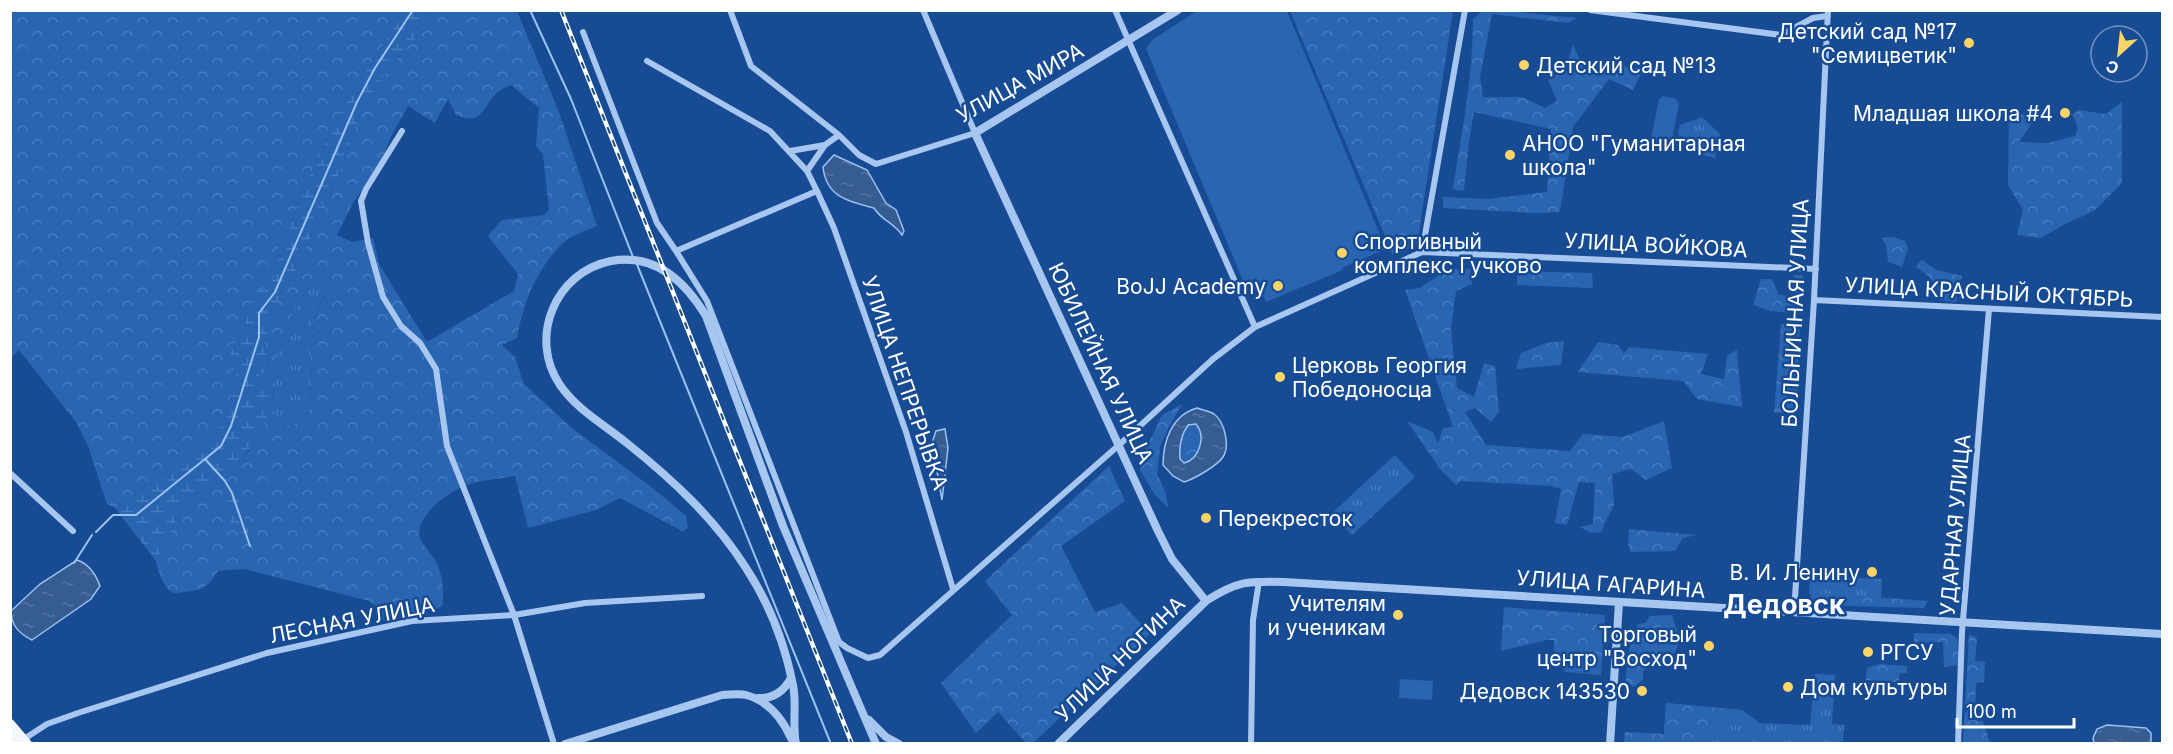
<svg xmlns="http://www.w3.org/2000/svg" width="2173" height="754" viewBox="0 0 2173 754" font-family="Inter,sans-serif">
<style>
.grass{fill:url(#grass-tufts)}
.forest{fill:url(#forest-crowns);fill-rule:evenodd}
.wetland{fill:url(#wetland-marsh)}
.pitch{fill:#2a65b2}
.water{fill:url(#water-ripples);stroke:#9ac2f3;stroke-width:1.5;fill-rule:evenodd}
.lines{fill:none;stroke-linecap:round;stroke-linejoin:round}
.stream{stroke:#9ac2f3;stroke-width:2}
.minor{stroke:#a7c7f1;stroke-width:6}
.tertiary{stroke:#a7c7f1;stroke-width:8}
.primary{stroke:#f1f6ff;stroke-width:10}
.rail-casing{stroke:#fff;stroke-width:4.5}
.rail{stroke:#174c94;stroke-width:2;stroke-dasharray:7;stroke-linecap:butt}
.poi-dot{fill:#ffd567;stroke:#174c94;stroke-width:2}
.labels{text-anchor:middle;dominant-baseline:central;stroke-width:5;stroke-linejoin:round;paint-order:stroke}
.poi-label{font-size:21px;fill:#fff;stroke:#174c94;text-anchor:end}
.street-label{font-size:21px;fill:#fff;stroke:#174c94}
.district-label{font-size:27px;font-weight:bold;fill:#fff;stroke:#174c94}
</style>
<defs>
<pattern id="grass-tufts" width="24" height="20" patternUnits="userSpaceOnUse" patternTransform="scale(1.5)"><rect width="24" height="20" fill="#2a65b2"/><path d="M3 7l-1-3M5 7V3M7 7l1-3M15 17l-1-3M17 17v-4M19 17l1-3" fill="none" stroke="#4a7cbe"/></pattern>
<pattern id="forest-crowns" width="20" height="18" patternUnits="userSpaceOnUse" patternTransform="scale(1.5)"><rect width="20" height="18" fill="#2a65b2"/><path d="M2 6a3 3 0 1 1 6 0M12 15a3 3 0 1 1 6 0" fill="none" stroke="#4a7cbe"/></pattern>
<pattern id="wetland-marsh" width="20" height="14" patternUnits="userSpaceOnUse" patternTransform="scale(1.5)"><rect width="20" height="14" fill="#2a65b2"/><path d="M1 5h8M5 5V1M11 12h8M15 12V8" fill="none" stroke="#4a7cbe"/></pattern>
<pattern id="water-ripples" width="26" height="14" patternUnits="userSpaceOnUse" patternTransform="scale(1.5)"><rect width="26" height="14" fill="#375c91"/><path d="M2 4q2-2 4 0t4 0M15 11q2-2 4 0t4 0" fill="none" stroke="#5574a2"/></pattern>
</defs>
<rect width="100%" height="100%" fill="#174c94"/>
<path class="grass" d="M1702 117 1720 134 1715 158 1689 152 1690 147 1678 134 1680 125Z
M317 282 331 285C325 297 315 310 313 323 306 355 319 389 305 420L282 427 271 409 278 349 300 297Z
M1395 455 1415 477 1352 535 1332 513Z
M1810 576 1882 579 1881 598 1809 594Z
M1815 674 1835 675 1832 724 1844 725 1843 743 1624 744 1625 732 1664 734 1666 703 1742 710 1760 723 1810 725Z"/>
<path class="forest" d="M1484 10 1511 11 1577 18 1568 23 1492 14 1480 77 1483 97H1522L1545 108 1557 101 1548 80 1565 70 1573 45 1586 73 1607 64 1643 69 1633 90 1609 79 1573 127 1560 212 1535 213 1443 208V197L1488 199 1547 192 1551 129 1474 112 1469 141 1464 190 1458 191 1453 188C1462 132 1473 76 1473 19Z
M11 11H403L394 28 347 100 303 189 288 231 279 244 278 263 273 280 254 297 243 330 229 356 241 380 235 386 227 414 214 438 115 508 107 504 88 446 76 422 19 350 11 358Z
M433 11H517L559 112 597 226C586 231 571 235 563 243 537 268 523 303 517 338L502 345 515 357 524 384 572 428 654 489 686 516 688 528 682 531 620 498 596 510 528 528 515 476C499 479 480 480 465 486 448 492 414 517 420 538 422 544 429 551 433 557 442 570 445 591 442 606L437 609 381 620 378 608 369 601 244 569 218 571C207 588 203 590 184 592 179 593 174 594 170 591 162 584 158 570 156 561L183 507 195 494 228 480 234 466 249 451 267 402 270 386 259 384V374L270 372 264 343 273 314 283 285 293 278 310 240 318 212 339 174 360 114 384 75 424 27ZM511 85 539 108 536 146 543 155 549 210 544 215 502 220 488 236 518 274 514 291 427 342 379 264 373 238 352 242 337 235 352 205 383 157 391 137 408 106 435 123 448 99 456 115C483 126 481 108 498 92 501 89 506 87 511 85ZM317 282 331 286C325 297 315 311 313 324 306 356 319 390 305 420L283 427 271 409 278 349 300 297Z
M1290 11H1453L1417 245 1393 255Z
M2122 102V183L2094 211 2067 223 2041 238 2017 235 2023 210 2008 185 2009 114 2037 115 2019 142 2047 143 2075 136 2078 128 2073 115 2078 110 2106 114Z
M1893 237 1905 241 1908 249 1902 267 1888 262 1886 245 1881 238Z
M1922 260 1936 270 1962 276 1956 302 1940 300C1938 284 1930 276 1916 267L1919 262Z
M1448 269H1470L1472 284 1456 291 1451 329 1457 388 1474 397 1484 363 1495 366 1499 412 1491 422 1475 408 1465 412 1486 445 1570 451 1583 434 1623 437 1664 421 1672 468 1646 480 1631 469 1612 474 1614 505 1601 532 1591 533 1580 527 1593 524 1595 483 1579 482 1567 525 1555 523 1561 489 1551 486 1461 481 1456 485 1440 469 1407 421 1433 432 1438 443 1443 428 1453 427 1405 290 1420 288Z
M1517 271 1592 273 1593 288 1517 285Z
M1794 275H1803L1801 314 1771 311 1753 305 1761 279H1772L1779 295 1791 296Z
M1800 322 1796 412 1774 413 1781 324Z
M1564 341 1561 365 1516 369 1521 353 1546 343Z
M1598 342 1618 345 1624 353 1629 347 1708 354 1701 374 1724 379 1727 355 1737 350 1742 407 1697 399 1683 381 1578 372Z
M1182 404 1168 429 1160 447 1157 474 1165 491 1168 507 1155 495 1140 470V461L1162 415Z
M1196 424C1205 437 1200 459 1184 463L1180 459C1179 447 1181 435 1188 425Z
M1109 466 1125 501 1061 546 1095 612 1122 603 1150 634 1033 743H1026L998 712 976 733 941 683 1012 615 985 581Z
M1629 529 1696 535 1683 538 1675 551 1630 552 1628 543Z
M1816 577 1815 593 1928 601 1924 608 1811 605 1810 578Z
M1504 607 1605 615 1601 675 1566 672 1554 658V640H1547L1501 651Z
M1672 615 1680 640 1675 653 1659 657 1643 671V680L1633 687 1626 681C1627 661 1629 643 1638 624L1645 623 1650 616Z
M1914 633 1951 634 1957 638 1959 665 1944 667 1943 642 1914 643Z
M1969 635 1974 636 1977 639 1975 661 1985 662 1984 682 1976 683 1975 713 1972 720 1983 721 1990 743H1963Z
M1879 664 1907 666V673L1899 674V682L1866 680 1867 668Z
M1666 703 1742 710 1701 735 1697 743H1624L1625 732 1664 734Z"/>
<path class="wetland" d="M403 10 433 11 425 26 384 75 360 114 339 174 318 212 310 240 293 278 283 285 264 343 270 373 259 374V384L270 386C268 397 269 409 266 419 259 443 238 458 228 480L195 494 183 507 156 561 115 508 214 438 227 414 235 386 241 380 235 374 229 356 243 330 254 296 273 280 278 263 279 244 288 231 303 189 347 100 394 28Z
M232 497H238L249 533 241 538 227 518 223 503Z"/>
<path class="pitch" d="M1198 10 1287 11 1386 249 1342 268 1343 270 1266 302 1256 278 1244 283 1146 49 1152 40Z
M1663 96 1676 99 1679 104 1671 144 1667 146 1653 143 1651 139 1659 99Z
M1400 679 1433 681 1432 700 1399 698Z"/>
<path class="water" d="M834 155 867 170 886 203 896 210 904 231 902 235C892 221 883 222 874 208 849 202 826 197 823 167Z
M1197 408C1202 410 1209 411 1214 414 1225 422 1230 446 1223 457 1217 466 1194 479 1184 482L1173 476 1163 465C1163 441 1172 415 1197 408ZM1196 424C1206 436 1200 459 1184 463L1180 459C1179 447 1181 435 1188 425Z
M945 429 948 448 942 500 932 443 936 431Z
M77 560C89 564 96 575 100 586L91 599 32 640C20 634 11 626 11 611L40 584Z
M2107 725 2146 728 2151 733V743H2094L2093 738 2097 729Z"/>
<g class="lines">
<path class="stream" d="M530 10 571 99 633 257
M636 262 831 744
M205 459 225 481 232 493 250 546
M96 532 113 515H136L221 446 231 426 259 337V313L275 292 357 102 375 68 413 10
M74 563 92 535"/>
<path class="minor" d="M730 10 751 66 839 135
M1115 10 1255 327
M1465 10 1422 252 1816 269
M1590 10 1781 35 1813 18 1827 16
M583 32 657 223 676 251 817 191 807 171 825 145 839 135 859 155 876 164 975 133 923 10
M647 61 770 131 807 171
M402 131 366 189 361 201 368 243 383 297 401 326 420 343 436 369 447 446 514 615 554 744
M790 151 825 145
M817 191 834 228 906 432 953 589
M676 251 707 301 839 642 847 648 868 658 880 655 1119 445 1213 359 1255 327 1422 252
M1814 300 2162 317
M10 473 73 531
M1794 613 1814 300 1828 10
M24 739 47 724 78 713 267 653 412 621 514 615 585 603 702 596
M1251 744 1253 620 1259 581
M1958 744 1962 632 1989 309"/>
<path class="tertiary" d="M1178 10 975 133 1158 531 1172 559 1206 601
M758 698C774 699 784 691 791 678
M869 720 886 737 899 744
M565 744 722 695C729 695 739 693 746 695 769 701 782 718 791 738
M796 744C792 724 797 704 793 685 785 645 769 603 746 568 715 519 673 480 628 444 605 425 577 410 560 385 528 338 555 272 611 261 655 253 685 281 706 316L783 526 876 744
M1058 744 1206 601C1237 581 1247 581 1284 582L2162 634
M1610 744 1619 602"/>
<path class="primary" d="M10 724 27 744
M10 738 15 744"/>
<g class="rail-casing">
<path id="rail" d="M561 10 852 744"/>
</g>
<use href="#rail" class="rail"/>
</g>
<g class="poi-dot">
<circle cx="1969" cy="43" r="6"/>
<circle cx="1524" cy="65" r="6"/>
<circle cx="2065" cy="113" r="6"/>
<circle cx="1510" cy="155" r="6"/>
<circle cx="1342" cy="253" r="6"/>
<circle cx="1278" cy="286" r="6"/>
<circle cx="1280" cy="377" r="6"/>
<circle cx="1206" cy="518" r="6"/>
<circle cx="1872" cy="572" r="6"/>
<circle cx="1398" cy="615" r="6"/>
<circle cx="1709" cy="646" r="6"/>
<circle cx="1868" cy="652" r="6"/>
<circle cx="1788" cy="687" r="6"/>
<circle cx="1642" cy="691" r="6"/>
</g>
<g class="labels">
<g class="poi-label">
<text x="1957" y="31">Детский сад №17<tspan x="1957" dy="24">"Семицветик"</tspan></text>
<text x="1536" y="65" text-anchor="start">Детский сад №13</text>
<text x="2053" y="113">Младшая школа #4</text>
<text x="1522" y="143" text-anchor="start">АНОО "Гуманитарная<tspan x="1522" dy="24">школа"</tspan></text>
<text x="1354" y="241" text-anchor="start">Спортивный<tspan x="1354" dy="24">комплекс Гучково</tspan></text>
<text x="1266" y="286">BoJJ Academy</text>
<text x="1292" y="365" text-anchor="start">Церковь Георгия<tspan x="1292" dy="24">Победоносца</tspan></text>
<text x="1218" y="518" text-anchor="start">Перекресток</text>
<text x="1860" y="572">В. И. Ленину</text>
<text x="1386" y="603">Учителям<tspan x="1386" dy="24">и ученикам</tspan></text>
<text x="1697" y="634">Торговый<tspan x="1697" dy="24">центр "Восход"</tspan></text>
<text x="1880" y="652" text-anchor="start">РГСУ</text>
<text x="1800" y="687" text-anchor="start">Дом культуры</text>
<text x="1630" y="691">Дедовск 143530</text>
</g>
<g class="street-label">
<text transform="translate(1020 83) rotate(-29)">УЛИЦА МИРА</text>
<text transform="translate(1656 245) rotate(3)">УЛИЦА ВОЙКОВА</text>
<text transform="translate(1989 292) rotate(3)">УЛИЦА КРАСНЫЙ ОКТЯБРЬ</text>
<text transform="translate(1795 313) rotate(-87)">БОЛЬНИЧНАЯ УЛИЦА</text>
<text transform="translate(1101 363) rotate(65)">ЮБИЛЕЙНАЯ УЛИЦА</text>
<text transform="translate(905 383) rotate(71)">УЛИЦА НЕПРЕРЫВКА</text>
<text transform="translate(1955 525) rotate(-85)">УДАРНАЯ УЛИЦА</text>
<text transform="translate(1611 584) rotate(4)">УЛИЦА ГАГАРИНА</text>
<text transform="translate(352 620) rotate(-11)">ЛЕСНАЯ УЛИЦА</text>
<text transform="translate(1120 659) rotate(-44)">УЛИЦА НОГИНА</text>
</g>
<g class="district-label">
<text x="1784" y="604">Дедовск</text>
</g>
</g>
<rect width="2173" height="754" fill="none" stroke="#ffffff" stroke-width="24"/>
<g transform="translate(2119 54) rotate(207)"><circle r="28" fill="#174c94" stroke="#7494bf" stroke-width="1.5"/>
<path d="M0-4.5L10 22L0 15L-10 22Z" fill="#ffd567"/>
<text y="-9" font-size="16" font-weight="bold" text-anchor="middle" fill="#ffffff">С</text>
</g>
<path d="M1957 718v9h117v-9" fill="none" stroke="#ffffff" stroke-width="3"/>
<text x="1966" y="718" font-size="18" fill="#ffffff" stroke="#174c94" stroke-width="4.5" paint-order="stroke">100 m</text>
</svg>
